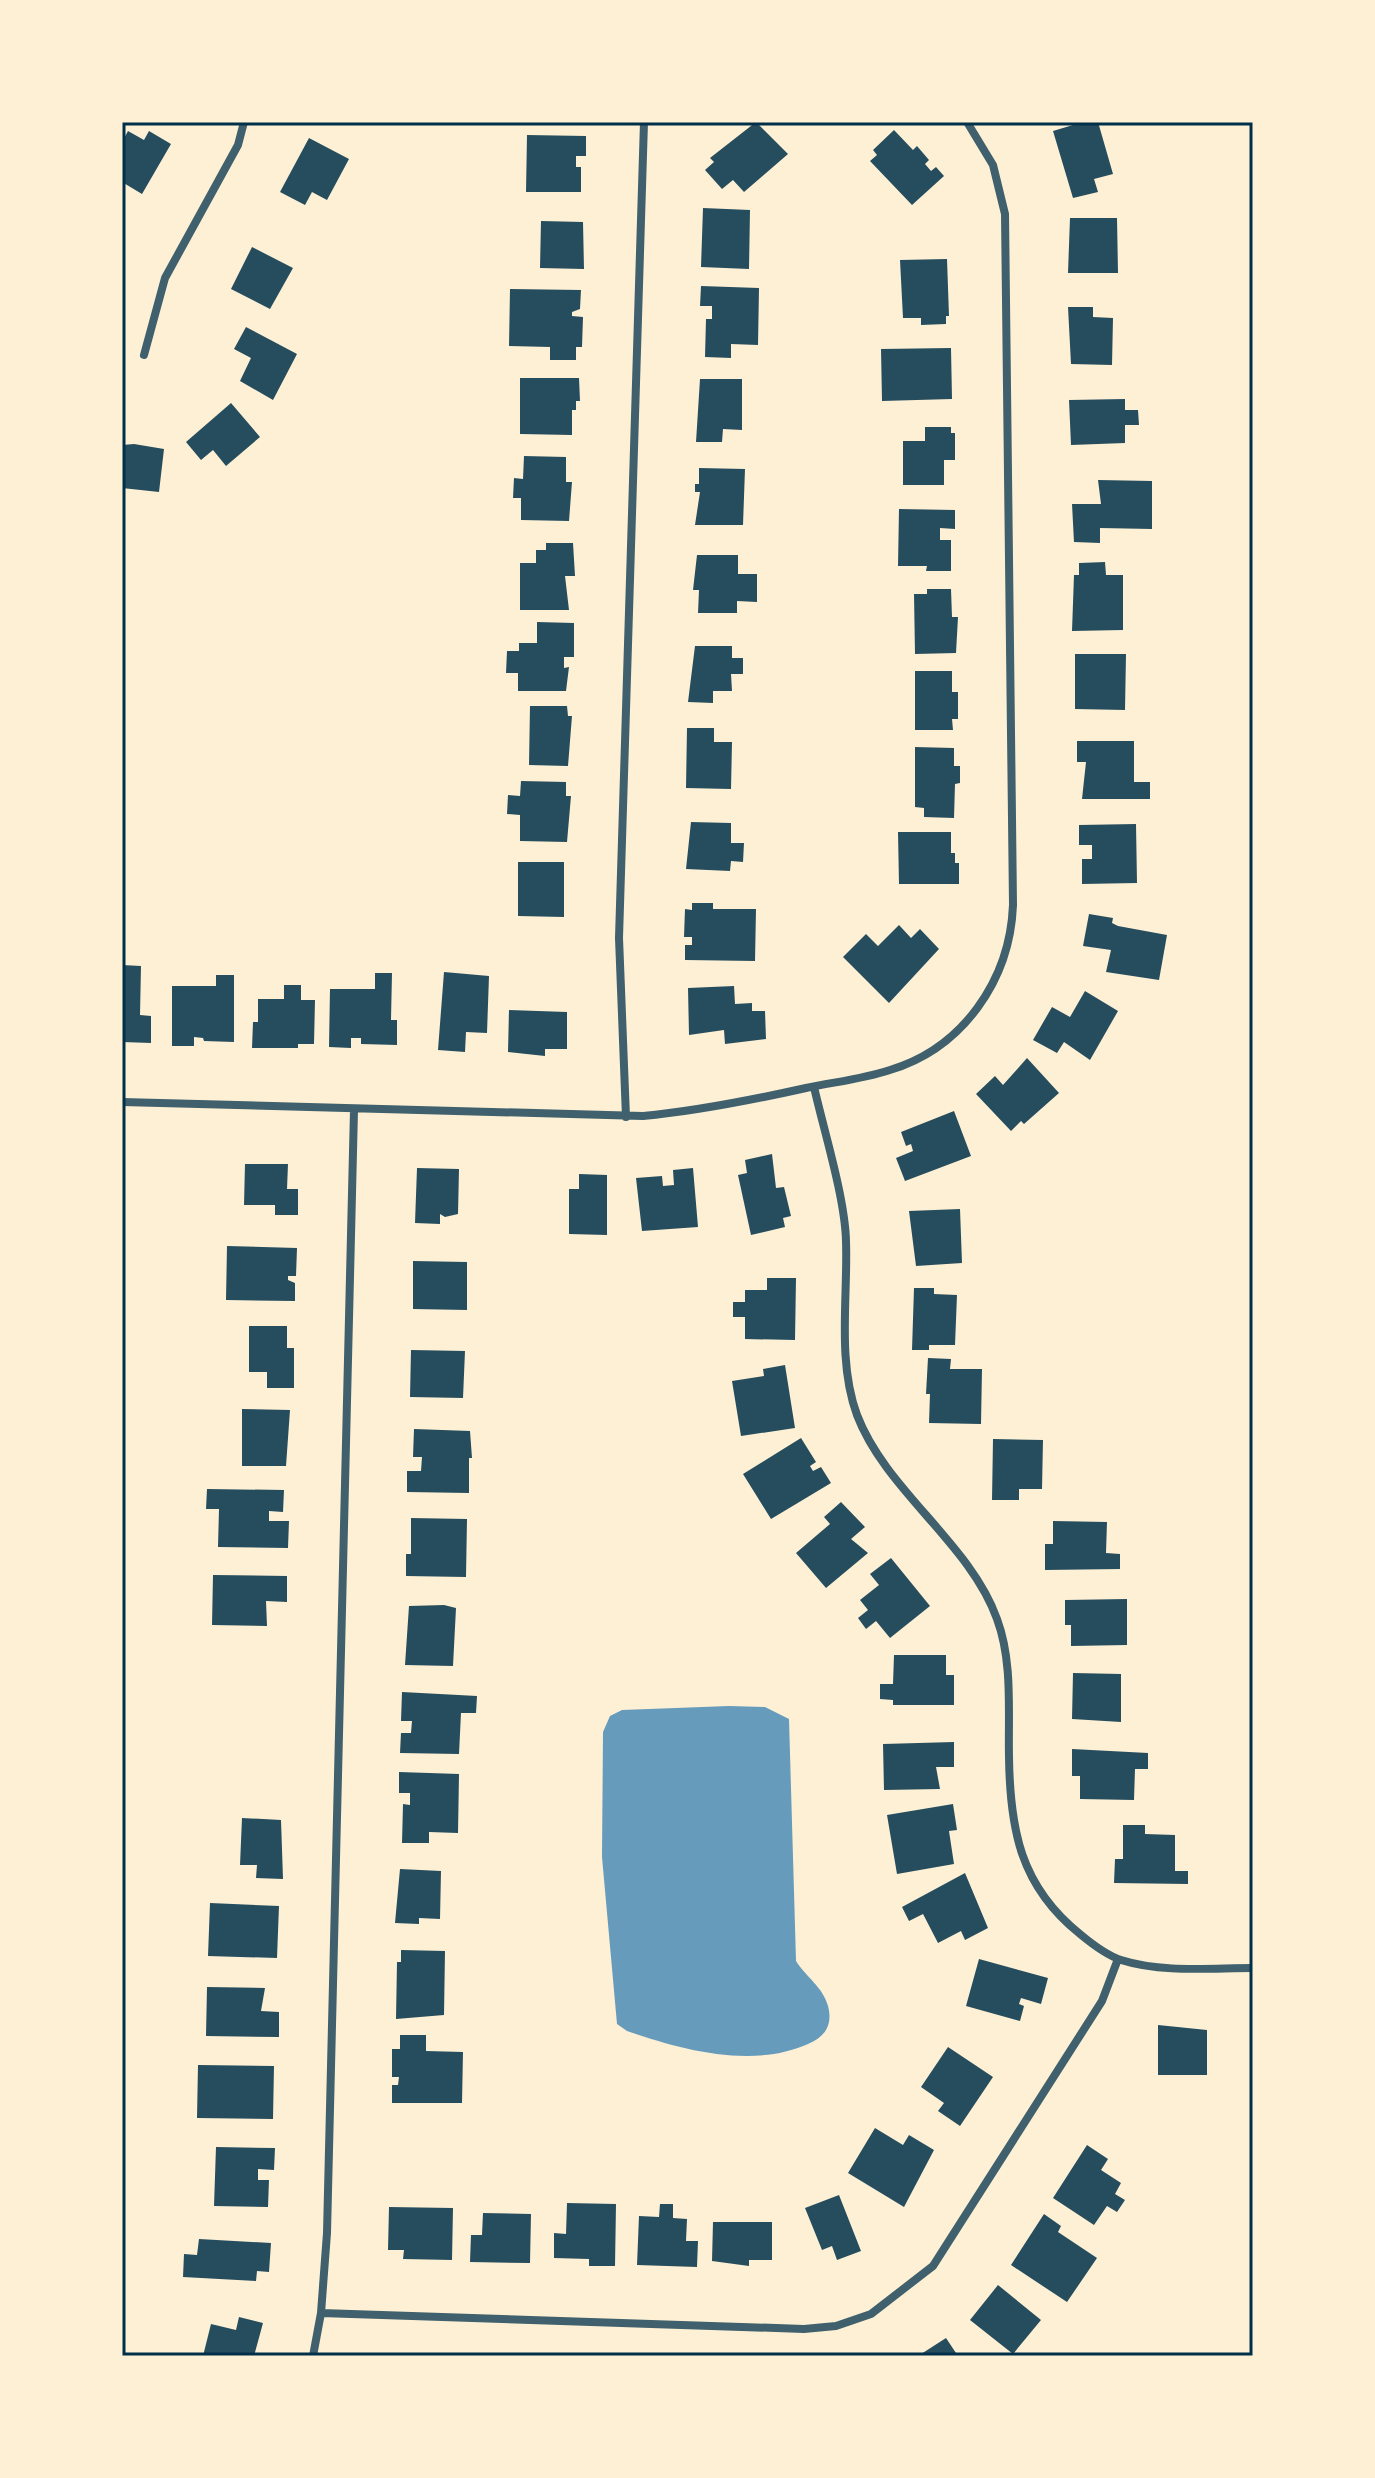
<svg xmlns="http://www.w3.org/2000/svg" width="1375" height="2478" viewBox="0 0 1375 2478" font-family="Quicksand,sans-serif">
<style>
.water{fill:#669bbc}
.building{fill:#264d5e}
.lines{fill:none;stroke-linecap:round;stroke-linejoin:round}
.minor{stroke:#3f606c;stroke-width:8}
.neatline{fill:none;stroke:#003049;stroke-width:3}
</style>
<rect width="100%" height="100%" fill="#fdf0d5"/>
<path class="water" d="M729 1706 765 1707 789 1719 796 1961C806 1977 823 1987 828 2006 833 2025 825 2037 808 2044 752 2069 682 2050 627 2031L617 2024 602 1857 603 1732 610 1716 622 1710Z"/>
<path class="building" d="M756 122 788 154 744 192 733 180 722 189 705 170 714 162 710 158Z
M1083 122H1098L1113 174 1094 179 1098 192 1073 198 1053 131Z
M894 130 913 150 917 146 929 160 925 164 931 171 936 167 944 176 912 205 870 161 877 155 873 150Z
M128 131 144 140 149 131 171 144 142 194 122 182V142Z
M527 135 586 136V156H576V167H581V192H526Z
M309 138 349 159 327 200 312 192 305 205 280 192Z
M703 208 750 210 749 269 701 267Z
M1070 218H1117L1118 273H1068Z
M541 221 583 222 584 269 540 268Z
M252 247 293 268 270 309 231 289Z
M947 259 949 316H946V324L921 325V318H903L900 260Z
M701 286 759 288 758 345 731 344V358L705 357 706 319H712V306H700Z
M510 289 581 290 580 309 572 312V316L583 317 582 347H576V360H550V347L509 346Z
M1068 307H1093V317L1113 318 1112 365 1071 364Z
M246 327 297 354 273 400 240 381 251 358 234 349Z
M951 348 952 399 882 401 881 349Z
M520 378H579L580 401H576V410H572V435L520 434Z
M700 379H742V430L723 429 722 442H696Z
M1125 399V410H1138L1139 425H1125V443L1071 445 1069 400Z
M231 403 260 437 226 466 213 450 201 460 186 442Z
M925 427H951V433H955V460H944V485H903V441H925Z
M134 444 164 449 159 492 122 488V445Z
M524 456 566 457V482H572L569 521 521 520V498H513L514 478 523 479Z
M699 468 745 469 743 525H695L700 492H695V484H699Z
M1098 480 1152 481V529L1100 528V543L1074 542 1072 504H1101Z
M899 509 955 510V529L940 528V540H951V571H926L927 566H898Z
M546 543H573L575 576H565L569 610H520V563H536V550H546Z
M697 555H738V574H757V602L737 601V613H698L699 590H693Z
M1105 562 1106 575H1123V630L1072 631 1074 575H1079V563Z
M927 589H951L952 617H958L956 653 915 654 914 594H927Z
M537 622 574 623V657H564V668L569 667 566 691H518V673H506L507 651H519V643H537Z
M695 646H732V658H743V674H731L732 691H713V703L688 702Z
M1075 654H1126L1125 710 1075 709Z
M915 671H952V692H958V719H952L953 730H915Z
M530 706H567L568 716H572L568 766 529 765Z
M687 728H714V742H732L731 789 686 788Z
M1077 741H1134V782H1150V799H1082L1086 762H1077Z
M915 747 954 748V766H960V783L955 784 954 818 924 817V808L915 807Z
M521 781 566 782V796H571L567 842 520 841V815L507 814 508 795 520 796Z
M691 822 731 823V843H744L743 862 731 861 730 871 686 869Z
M1136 824 1137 883 1082 884V859H1092V845H1079V825Z
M898 832H951V853H955V863H959V884H899Z
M518 862H564V917L518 916Z
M692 903H713V909H756L755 961 685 960V945H692V937H684L685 909 692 910Z
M1089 914 1113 918 1112 923 1118 926 1167 935 1159 980 1106 972 1111 950 1083 946Z
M899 925 911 938 920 929 939 949 889 1003 843 957 866 934 878 946Z
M122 965 141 966 140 1015 151 1016V1043L122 1042Z
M444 972 489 976 487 1033 466 1032 465 1052 438 1050Z
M375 973H392L391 1020H397V1045L361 1044V1038H351V1048L329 1047 330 989H375Z
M216 975H234V1042L204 1041 203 1038 194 1037V1046H172V986H216Z
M284 985H301V1000H315L314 1044H298V1048H252L253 1022H258V999H284Z
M734 986 735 1004 752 1003V1011H765L766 1039 725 1044 724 1030 689 1035 688 988Z
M1085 991 1118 1011 1090 1060 1064 1042 1057 1053 1033 1040 1052 1007 1070 1017Z
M509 1010 567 1012V1049H545V1056L508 1052Z
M1027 1058 1059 1093 1024 1124 1021 1121 1011 1131 976 1094 995 1076 1003 1085Z
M954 1111 971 1156 905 1181 896 1158 913 1151 911 1144 906 1146 901 1132Z
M772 1154 776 1188 784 1187 791 1216 783 1218 785 1227 751 1235 738 1175 747 1173 745 1160Z
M245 1164H288L287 1189H298V1215H275V1205H244Z
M417 1168 459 1169 458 1214 445 1217 440 1214V1224L415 1223Z
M693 1168 698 1227 642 1231 636 1178 662 1176 663 1186 674 1185 673 1170Z
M579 1174 607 1175V1235L569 1234V1189H579Z
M960 1209 962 1263 916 1266 909 1211Z
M227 1246 297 1248 296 1276H288V1280L295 1283V1301L226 1300Z
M413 1261 467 1262V1310L413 1309Z
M767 1278H796L795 1340 745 1339V1317H733V1302H745V1290H767Z
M914 1288H934V1294L957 1295 955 1345H929V1350H912Z
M249 1326H287V1348H294V1388H267V1372H249Z
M411 1350 465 1351 463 1398 410 1397Z
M928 1358 951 1359 950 1369H982L981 1424 929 1423 930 1394H926Z
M785 1365 795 1428 741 1436 732 1381 764 1376 763 1369Z
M242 1409 290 1410 286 1466H242Z
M414 1429 470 1431 472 1458H469V1493L407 1492V1471H421L422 1457H413Z
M801 1438 816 1462 810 1466 813 1471 821 1467 831 1483 771 1519 743 1474Z
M993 1439 1043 1440 1042 1489H1019V1500H992Z
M207 1489 284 1490 283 1512 269 1511V1521H289L288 1548 218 1547 219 1509H206Z
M841 1502 865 1527 851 1539 868 1553 826 1588 796 1553 830 1524 824 1517Z
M411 1518 467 1519 466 1577 406 1576V1554H411Z
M1053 1521 1107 1522 1106 1553 1120 1554V1569L1045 1570V1544H1053Z
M891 1558 930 1606 890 1638 876 1621 866 1629 858 1618 868 1610 860 1600 879 1585 870 1574Z
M213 1575 287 1576V1602L266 1601 267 1626 212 1625Z
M1127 1599V1645L1071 1646V1625H1065V1600Z
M444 1605 456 1608 453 1666 405 1665 409 1606Z
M894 1655H946V1675H954V1705H893V1700L880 1699V1684H893Z
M1073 1673 1121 1674V1722L1072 1719Z
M402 1692 477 1696 476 1713H461L459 1754 400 1753 401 1733H411L412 1721H401Z
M954 1742V1767H936L940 1789 884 1790 883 1744Z
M1072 1749 1148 1753V1769H1135L1134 1800 1080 1799V1776H1072Z
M399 1772 459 1774 458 1833 429 1832V1843H402L403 1804 410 1805V1793H399Z
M953 1804 957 1830 949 1831 954 1864 897 1874 887 1815Z
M242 1818 281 1820 283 1879 256 1878 257 1865H240Z
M1123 1825H1145V1834L1175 1835V1871H1188V1884L1114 1883 1115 1859H1123Z
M400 1869 441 1871 440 1919 419 1918V1924L395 1923Z
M965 1873 988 1928 965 1940 961 1931 938 1943 923 1914 909 1921 902 1907Z
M210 1903 279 1906 277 1958 208 1956Z
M401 1950 445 1951 444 2015 396 2019 397 1962H401Z
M979 1959 1048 1978 1041 2004 1021 1998 1019 2004 1024 2006 1020 2021 966 2006Z
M207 1987 265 1988 261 2011 279 2012V2037L206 2036Z
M1158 2025 1207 2030V2075H1158Z
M400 2035H426V2051L463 2052 462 2103H392V2085H398L399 2077H392V2049H400Z
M948 2047 993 2077 960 2126 938 2111 944 2103 921 2087Z
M198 2065 274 2066 273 2119 197 2118Z
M875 2128 903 2145 909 2135 934 2150 904 2207 848 2173Z
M1087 2145 1108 2159 1101 2170 1121 2183 1115 2194 1125 2200 1117 2212 1107 2206 1094 2225 1053 2198Z
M216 2147 275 2148 274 2170 258 2169V2180H269L268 2207 214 2206Z
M839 2195 861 2251 837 2260 832 2246 822 2250 805 2208Z
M567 2203 616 2204 615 2266H589V2259L554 2258V2233L566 2234Z
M660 2204H673V2218L687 2219 686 2241H698L697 2267 637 2265 639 2216 659 2217Z
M389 2207 453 2208 452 2260 403 2259 404 2250H388Z
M483 2213 531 2214 530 2263 470 2262 471 2235H482Z
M1044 2214 1061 2226 1058 2232 1097 2258 1067 2302 1011 2265Z
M713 2222H772V2260H749V2266L712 2261Z
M199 2239 271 2243 269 2272 257 2271 256 2281 183 2277 184 2254 197 2255Z
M998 2285 1041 2320 1013 2354 970 2320Z
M239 2317 263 2323 254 2356H203L211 2324 236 2330Z
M946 2338 958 2356H918Z"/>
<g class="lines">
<path class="minor" d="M144 355 165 278 238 145 244 122
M814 1087C824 1131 845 1198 846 1241 848 1297 837 1361 857 1415 886 1491 970 1543 997 1619 1013 1662 1008 1712 1009 1757 1010 1829 1020 1886 1080 1934 1092 1944 1106 1955 1121 1960 1162 1973 1210 1968 1253 1968
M122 1102 643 1116C698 1111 752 1100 806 1088 834 1082 863 1079 890 1070 963 1048 1010 980 1013 905L1005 214 993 165 967 122
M626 1117 619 938 644 122
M321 2313 804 2329 836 2326 871 2314 933 2266 1102 2001 1118 1959
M313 2356 321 2313 327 2233 354 1110"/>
</g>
<rect width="1375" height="2478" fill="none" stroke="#fdf0d5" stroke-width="248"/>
<rect x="124" y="124" width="1127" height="2230" class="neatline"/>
</svg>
